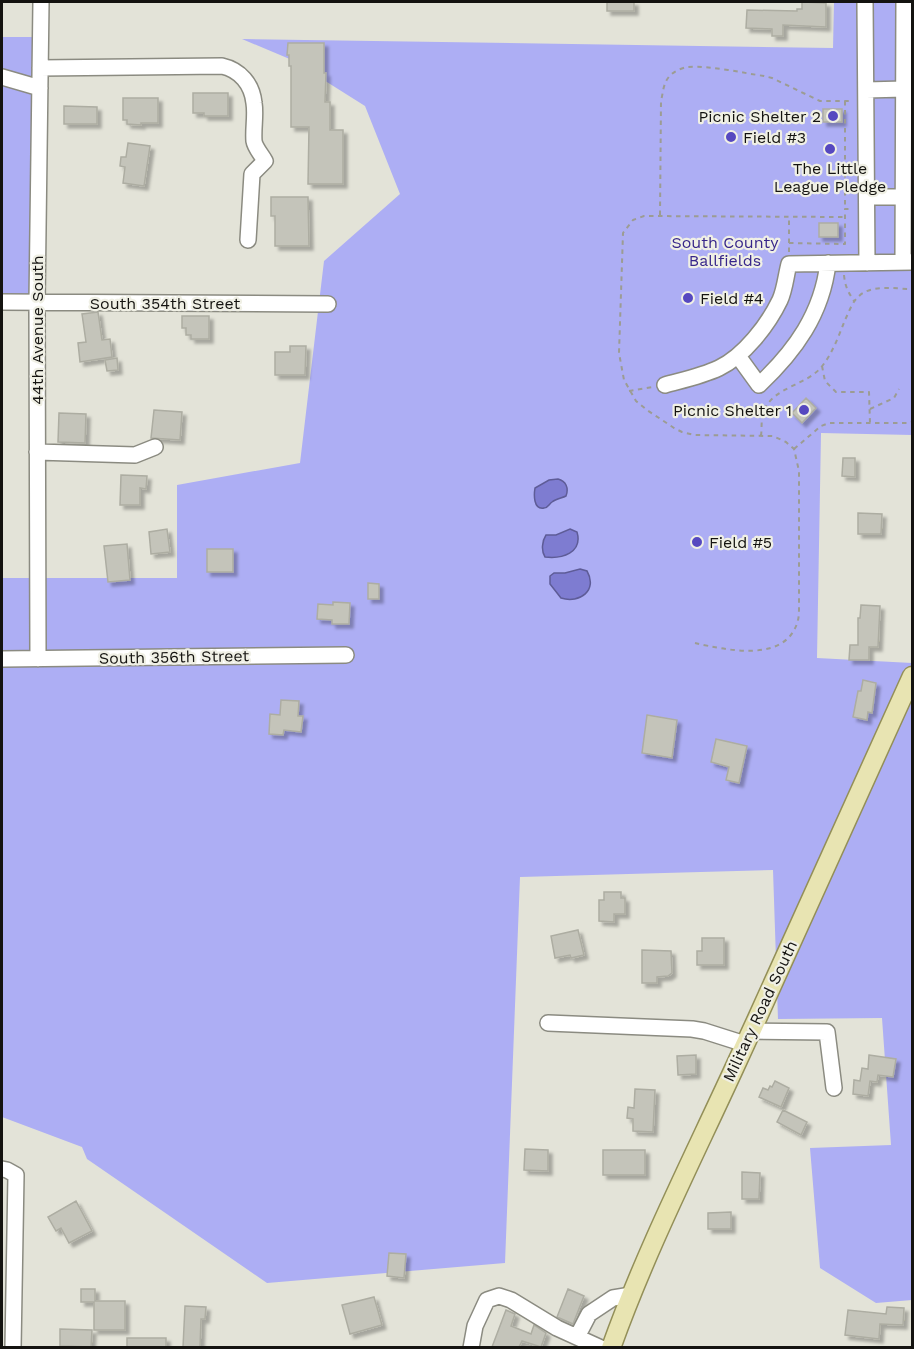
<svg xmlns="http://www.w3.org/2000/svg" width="914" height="1349" viewBox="0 0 914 1349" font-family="'Work Sans',sans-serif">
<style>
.green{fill:#adaef4}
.water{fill:#7e7cd1;stroke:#5e5c97;stroke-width:1.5}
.building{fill:#c4c4ba;stroke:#adada2;stroke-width:1.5;filter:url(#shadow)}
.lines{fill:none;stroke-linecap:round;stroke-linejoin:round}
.minor-casing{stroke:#8b8b81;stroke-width:18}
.major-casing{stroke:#938f58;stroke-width:21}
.path{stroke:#9c9c93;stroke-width:2;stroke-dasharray:4.5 4.5;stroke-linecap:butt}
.minor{stroke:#fff;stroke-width:15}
.major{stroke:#e8e4b2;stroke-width:18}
.poi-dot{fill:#5648c0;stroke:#f0f0e5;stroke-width:2}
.labels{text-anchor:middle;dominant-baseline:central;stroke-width:4.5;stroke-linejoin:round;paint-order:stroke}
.poi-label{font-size:16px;fill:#141310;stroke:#f0f0e5;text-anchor:start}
.park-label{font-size:16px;fill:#37268a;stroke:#f0f0e5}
.street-label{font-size:16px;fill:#141310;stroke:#f0f0e5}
</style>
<defs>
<filter id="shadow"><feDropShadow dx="4" dy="4" stdDeviation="1.5" flood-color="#0004"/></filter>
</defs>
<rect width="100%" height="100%" fill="#e3e3d8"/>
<path class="green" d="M834 2H912V435L821 433 817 658 912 663V1300L876 1303 820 1268 810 1148 891 1145 882 1018 778 1019 773 870 520 877 505 1263 267 1283 87 1159 82 1147 2 1117V578H177V485L300 463 324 261 400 194 365 106 292 60 242 39 833 48Z
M2 37H40L37 303 2 302Z"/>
<path class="water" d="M558 479C566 481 569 488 566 496 562 498 556 499 552 502 549 504 548 508 544 508 533 510 534 494 535 488L549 480Z
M570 529 577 532C583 553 562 559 545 557 541 551 542 541 546 535H556Z
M580 569 587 571C598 590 580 604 561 598L550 584V576L554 573H565Z"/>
<path class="building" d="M607 2H634V11H607Z
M802 2 826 3V27L783 25V36H772V29L746 28 747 10 797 11V9H802Z
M288 43H324V73H326L325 102H330V130H343V184H308L309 127H291V66H289V55H287Z
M193 93H228V116H204V113H193Z
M123 98H158V123H141V125L127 124V120H123Z
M64 106 97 107V124H64Z
M823 109H842V122H823Z
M128 143 150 146 144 186 123 183 125 167 120 166 121 157H126Z
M271 197H308L309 246H275V216H271Z
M819 223H838V237H819Z
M98 312 102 340 110 339 112 357 80 362 78 343 86 342 82 314Z
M182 316H209V339H191V335H186V328H182Z
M290 346H306L305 375H275V352H290Z
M117 358 118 370 107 371 105 360Z
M806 398 816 408 802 423 792 413Z
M154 410 182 412 180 440 151 438Z
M59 413 86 414 85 443 58 442Z
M843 458H855V477L842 476Z
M121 475 147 476 146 489 140 488V505H120Z
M858 513 882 514 881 534H858Z
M167 529 170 552 151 554 149 532Z
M127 544 130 580 108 582 104 546Z
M207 549H233V572H207Z
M368 583 379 584V599H368Z
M333 602 350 603 349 624H332V620L317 619 318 604 333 605Z
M861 605 880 606 878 647H869V660H849L850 645H858V618H860Z
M863 680 876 683 872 713 868 712 867 720 853 717 858 691H861Z
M281 700 299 701 298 716H303L301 732 284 730 283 735 269 734 270 714 280 715Z
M647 715 677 720 672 758 642 753Z
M716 739 747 746 739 783 726 780 729 767 711 762Z
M604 892H621V898H625V914H614V922L599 921V900H604Z
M578 930 584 955 571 958 570 955 555 958 551 936Z
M702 938H724V965H697V951H702Z
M642 950 671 951 672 973 668 976 657 977V983H642Z
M696 1055V1074L678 1075 677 1056Z
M869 1055 896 1059 893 1077 878 1075 877 1082 870 1081 868 1096 853 1094 854 1080 860 1081 862 1068 868 1069Z
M775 1081 789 1088 781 1107 759 1097 763 1088 768 1090 770 1086 772 1087Z
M635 1089 655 1090 653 1132 633 1131V1119L627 1118 628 1107 634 1108Z
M783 1110 807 1122 801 1135 777 1122Z
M525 1149 548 1150V1171L524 1170Z
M603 1150H645V1175H603Z
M742 1172 760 1173 759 1199H742Z
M76 1201 92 1231 69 1243 61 1228 56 1231 48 1217Z
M731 1212V1229H708V1213Z
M389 1253 406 1254 404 1278 387 1276Z
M81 1289H95V1301H125V1330H94V1302H81Z
M568 1289 584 1296 573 1324 557 1317Z
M374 1297 382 1325 350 1334 342 1305Z
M185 1306 206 1307 205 1319H201L200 1347H183Z
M887 1307 904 1308 903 1325 880 1324 879 1339 845 1335 848 1310 886 1314Z
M506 1310 515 1314 511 1326 531 1334 534 1325 546 1333 541 1347 522 1341 519 1347H492Z
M60 1329 92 1330 91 1347 60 1346Z
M127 1338H166V1347H127Z"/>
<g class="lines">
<g class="minor-casing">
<path id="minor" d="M865 2 867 263
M40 68 222 66C240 70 252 84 254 103 256 115 253 128 254 141 255 148 262 155 265 161L252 174 248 240
M2 77 40 88
M866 90 904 89
M867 197H903
M903 262 904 2
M2 302 328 304
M738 356 759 385C795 351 822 314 828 263
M665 385C683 380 702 376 719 368 744 356 768 325 780 300 785 289 786 275 789 264L912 262
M37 452 135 455 155 447
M2 659 346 655
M38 659 37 303 41 2
M548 1023 692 1029 704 1031 745 1044
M751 1031 827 1032 834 1088
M2 1169 7 1170 16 1175 13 1348
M577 1337 589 1314 613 1298 631 1295
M471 1348 475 1326 487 1300 499 1296 511 1300 557 1328 601 1348"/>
</g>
<g class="major-casing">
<path id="major" d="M611 1348C645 1253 690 1164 732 1073 793 941 852 808 912 676"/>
</g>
<path class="path" d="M845 101V209
M660 215 661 101C663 93 663 85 668 78 672 72 681 68 688 67 708 65 743 73 764 76L772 78 820 101H852
M789 243 845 244V209H852
M789 252V216
M844 275C845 286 848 292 854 301
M822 366 825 381 836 392H869L870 423
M629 391 653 387
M870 409 894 398 899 389
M761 436C762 428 761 420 763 413 772 386 808 386 823 365 833 352 839 335 845 320 849 312 852 302 859 296 872 284 896 289 912 289
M794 449 821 426 829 423H909L912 422
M695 643C726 650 787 664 798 620 799 616 799 611 799 606V471L794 449 786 442 773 436 694 435 682 432 674 428 647 410 636 401 624 380 619 353 623 233 633 220 644 216 845 217"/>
<use href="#minor" class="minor"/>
<use href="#major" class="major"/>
</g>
<g class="poi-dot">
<circle cx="833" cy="116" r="6"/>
<circle cx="731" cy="137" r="6"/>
<circle cx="830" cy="149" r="6"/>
<circle cx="688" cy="298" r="6"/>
<circle cx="804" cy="410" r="6"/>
<circle cx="697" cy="542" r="6"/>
</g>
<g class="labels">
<g class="poi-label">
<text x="821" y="116" text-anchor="end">Picnic Shelter 2</text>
<text x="743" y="137">Field #3</text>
<text x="830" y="168" text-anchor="middle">The Little<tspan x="830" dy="18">League Pledge</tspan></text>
<text x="700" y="298">Field #4</text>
<text x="792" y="410" text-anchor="end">Picnic Shelter 1</text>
<text x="709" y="542">Field #5</text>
</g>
<g class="park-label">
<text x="725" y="242">South County<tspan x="725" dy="18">Ballfields</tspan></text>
</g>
<g class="street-label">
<text x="165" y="303">South 354th Street</text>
<text transform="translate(37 330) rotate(-90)">44th Avenue South</text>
<text transform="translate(174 657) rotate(-1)">South 356th Street</text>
<text transform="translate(760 1011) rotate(-65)">Military Road South</text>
</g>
</g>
<rect width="914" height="1349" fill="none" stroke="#141310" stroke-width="6"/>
</svg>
